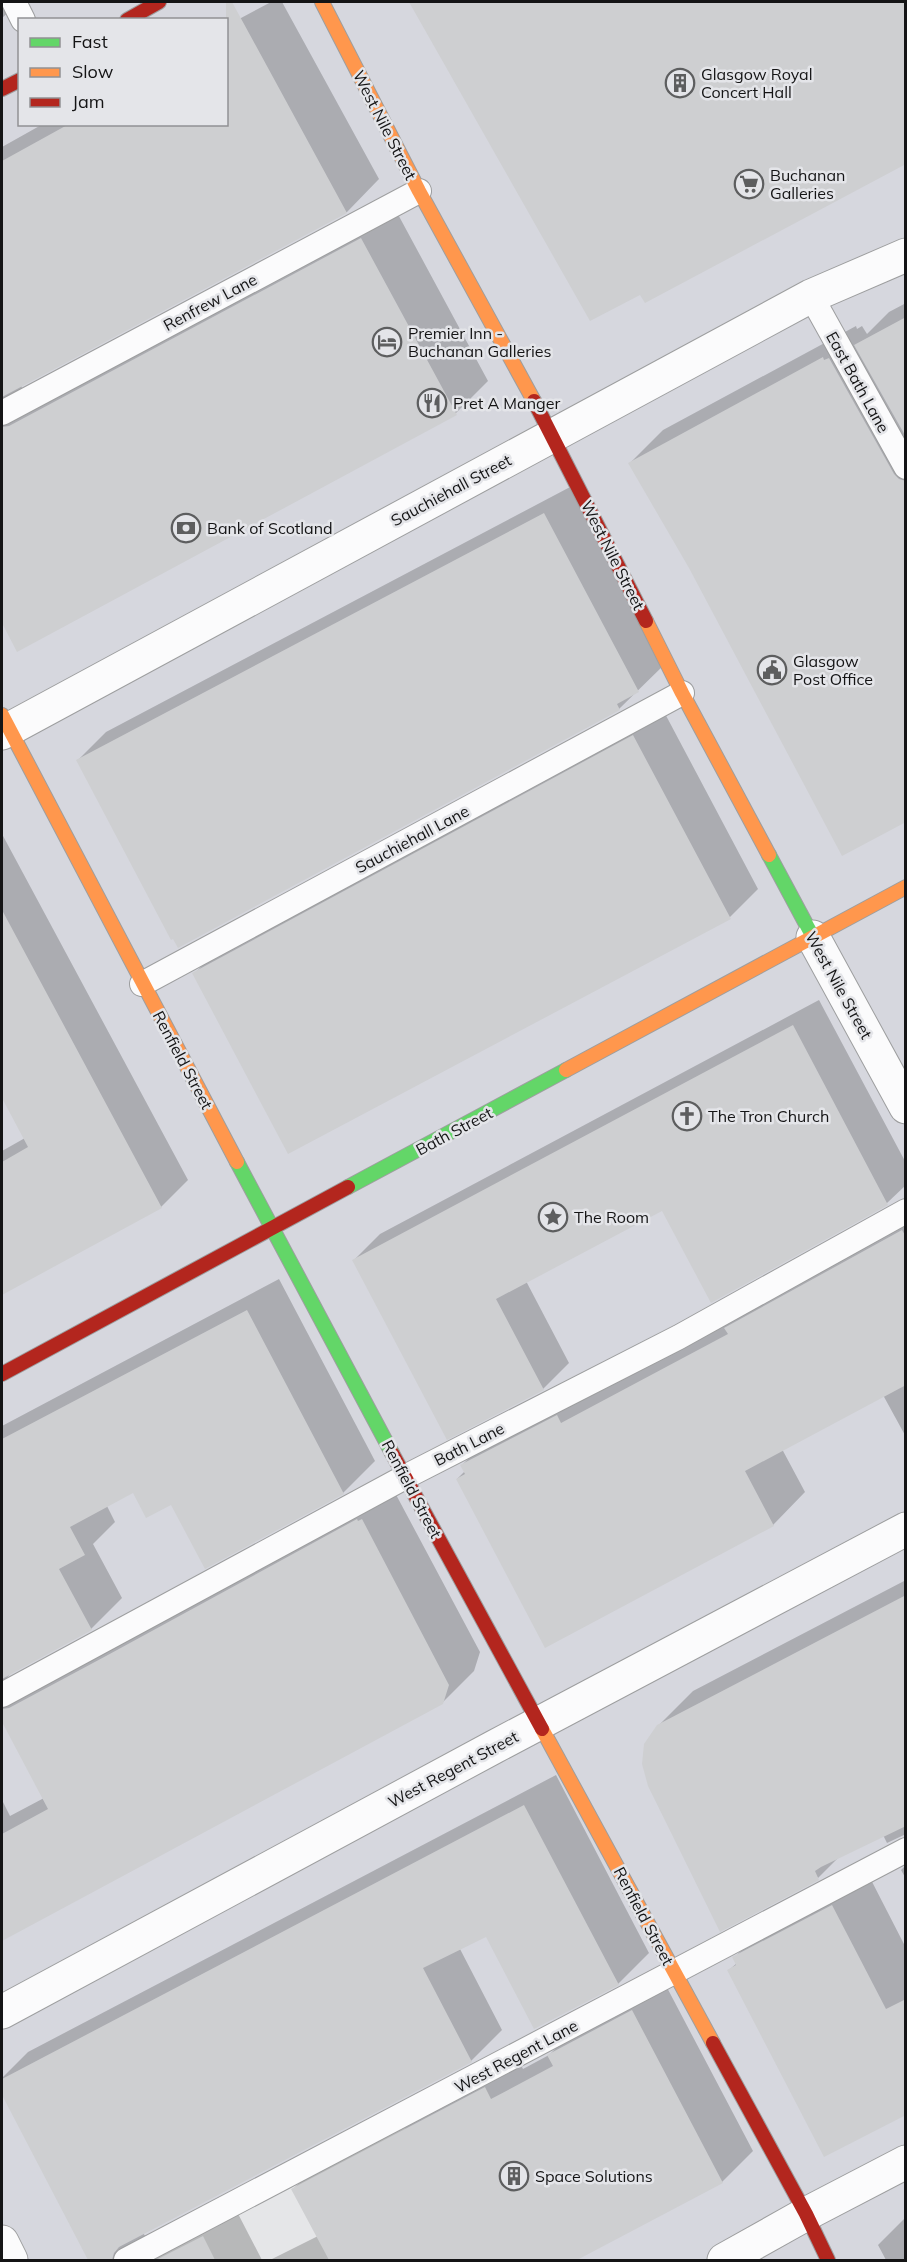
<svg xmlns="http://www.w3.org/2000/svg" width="907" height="2262" viewBox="0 0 907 2262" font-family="Mulish,sans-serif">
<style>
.built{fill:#d6d7de;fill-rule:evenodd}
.shadow{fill:#0003}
.building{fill:#cecfd1}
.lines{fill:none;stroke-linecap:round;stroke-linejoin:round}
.lane-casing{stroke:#9d9e9f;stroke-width:26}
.street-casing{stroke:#9d9e9f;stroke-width:35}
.fast-casing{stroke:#9d9e9f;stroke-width:16}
.slow-casing{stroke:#9d9e9f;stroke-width:16}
.jam-casing{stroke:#9d9e9f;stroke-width:16}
.lane{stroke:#fbfbfc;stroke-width:24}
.street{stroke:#fbfbfc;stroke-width:33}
.fast{stroke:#63d668;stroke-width:14}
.slow{stroke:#ff974d;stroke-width:14}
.jam{stroke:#b3261e;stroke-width:14}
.labels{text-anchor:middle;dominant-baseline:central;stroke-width:5;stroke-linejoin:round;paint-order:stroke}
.poi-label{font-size:16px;fill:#141415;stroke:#e4e5e9;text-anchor:start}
.street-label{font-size:16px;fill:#141415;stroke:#e4e5e9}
</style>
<rect width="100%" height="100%" fill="#e5e6e8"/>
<path class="built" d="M2 2H905V2260H482L418 2138 394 2120 126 2260H2ZM20 20H226V124H20Z"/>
<path class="shadow" d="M2 2H20L2 18Z
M271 2H282L379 179 347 212 21 385 22 388 26 393 394 207 488 381 456 413 18 650 2 619V147L43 124H226V26Z
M410 2H906V162L640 293 591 319Z
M906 303V820L690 567 630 463 663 430 856 326 857 329 862 326 867 334 889 312Z
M572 486 666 663 619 709 78 760 106 732Z
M662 708 758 889 730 917 194 974 222 945Z
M2 834 188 1180 161 1207 2 1293V1151L25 1138 2 1094Z
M819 1000 906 1163V1185L887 1203 712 1301 663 1209 526 1281 569 1363 543 1389 354 1260 380 1234Z
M906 1214V1437L883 1395 782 1449 805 1492 773 1525 457 1479 465 1471 462 1465 494 1433Z
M279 1279 375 1461 343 1493 172 1503 134 1491 107 1506 115 1522 93 1544 122 1598 91 1629 13 1671 2 1683V1426Z
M393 1489 480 1652 474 1671 442 1703 2 1939V1800L10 1816 44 1798 2 1719V1697Z
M906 1580V1834L887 1843 883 1835 839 1857 818 1878 658 1726 693 1691Z
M556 1775 649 1953 618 1984 487 1935 460 1949 502 2030 471 2061 143 2233 149 2241 234 2206 262 2260H90L2 2092V2078L28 2052Z
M906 1865V1879L901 1870Z
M867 1872 906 1948V2114L729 1970 737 1963 734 1958 768 1923Z
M663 1980 753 2151 722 2182 574 2260H270L318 2236 293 2189 324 2158 517 2057 523 2069 549 2055 580 2024Z
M906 2217V2260H886L878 2245Z"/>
<path class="building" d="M226 2H232L347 213 2 397V161L69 124H226Z
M409 2H906V164L645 303 640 295 590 321Z
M361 238 457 415 17 652 2 623V427L9 426Z
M906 317V437L854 345Z
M823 357 824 360 829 358 894 474 899 479 906 481V822L842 856 689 568 628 463Z
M544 513 639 692 617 704 620 710 178 948 173 939 171 940 76 760Z
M633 735 731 919 288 1154 192 973Z
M2 910 162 1208 2 1295V1162L28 1147 2 1098Z
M793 1025 888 1205 711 1303 662 1211 496 1299 544 1390 447 1440 352 1260Z
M902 1230 906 1237V1385L745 1471 774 1526 545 1648 456 1479 465 1474 460 1465 557 1415 561 1423 728 1334 724 1328Z
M247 1310 344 1494 205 1569 171 1505 146 1518 133 1493 70 1527 85 1555 59 1569 92 1630 2 1679V1439Z
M357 1519 358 1521 362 1519 449 1685 443 1704 2 1941V1834L48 1809 2 1722V1709L9 1708 106 1656Z
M906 1595V1826L821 1867 815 1871 819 1880 720 1932 648 1786 642 1764 644 1744 657 1725Z
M524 1805 619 1985 534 2029 486 1937 423 1968 472 2062 119 2247 114 2253 112 2260H88L2 2095V2079Z
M832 1905 886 2009 906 1999V2115L824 2157 727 1970 736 1965 732 1957Z
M632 2010 723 2183 577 2260H329L291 2189 485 2087 491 2099 553 2066 547 2055Z
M203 2236 215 2260H156Z"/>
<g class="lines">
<g class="lane-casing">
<path id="lane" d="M14 2 23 20
M811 296 906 467
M2 413 419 191
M142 984 682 693
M2 1695 405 1477 679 1337 906 1211
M126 2260 906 1850"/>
</g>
<g class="street-casing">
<path id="street" d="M2 733 811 296 906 255
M813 937 906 1107
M2 2012 494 1747 906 1529
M2 2242 11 2260
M724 2260 806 2214 906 2162"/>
</g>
<g class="fast-casing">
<path id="fast" d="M769 855 813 937
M237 1162 392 1453
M348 1187 566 1070"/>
</g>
<g class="slow-casing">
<path id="slow" d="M322 2 419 191 534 401
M646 621 682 693 769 855
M2 715 237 1162
M566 1070 906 887
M542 1729 713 2043"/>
</g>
<g class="jam-casing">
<path id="jam" d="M127 20 159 2
M2 89 20 80
M534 401 646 621
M2 1374 348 1187
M392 1453 542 1729
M713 2043 806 2214 828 2260"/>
</g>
<use href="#lane" class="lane"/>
<use href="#street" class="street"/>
<use href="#fast" class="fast"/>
<use href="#slow" class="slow"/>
<use href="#jam" class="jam"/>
</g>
<defs>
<g id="building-ring" transform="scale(1.5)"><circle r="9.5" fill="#e4e5e9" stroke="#5d5e5f" stroke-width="1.5"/><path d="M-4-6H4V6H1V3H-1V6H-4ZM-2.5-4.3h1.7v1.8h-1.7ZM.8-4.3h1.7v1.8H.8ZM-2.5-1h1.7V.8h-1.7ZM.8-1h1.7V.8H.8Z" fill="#5d5e5f"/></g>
<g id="supermarket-ring" transform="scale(1.5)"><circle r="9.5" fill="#e4e5e9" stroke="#5d5e5f" stroke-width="1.5"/><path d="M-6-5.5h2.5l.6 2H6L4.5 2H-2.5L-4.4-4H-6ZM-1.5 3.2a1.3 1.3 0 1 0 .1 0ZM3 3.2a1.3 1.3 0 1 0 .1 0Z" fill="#5d5e5f"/></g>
<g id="hotel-ring" transform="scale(1.5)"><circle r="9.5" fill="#e4e5e9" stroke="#5d5e5f" stroke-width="1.5"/><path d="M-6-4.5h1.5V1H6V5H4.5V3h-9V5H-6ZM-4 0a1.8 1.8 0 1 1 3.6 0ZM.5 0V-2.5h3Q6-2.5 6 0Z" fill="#5d5e5f"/></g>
<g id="restaurant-ring" transform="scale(1.5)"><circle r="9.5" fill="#e4e5e9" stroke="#5d5e5f" stroke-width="1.5"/><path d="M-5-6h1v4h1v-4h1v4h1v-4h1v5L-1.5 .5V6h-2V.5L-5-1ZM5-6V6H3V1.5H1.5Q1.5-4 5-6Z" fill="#5d5e5f"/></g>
<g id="bank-ring" transform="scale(1.5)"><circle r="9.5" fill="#e4e5e9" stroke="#5d5e5f" stroke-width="1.5"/><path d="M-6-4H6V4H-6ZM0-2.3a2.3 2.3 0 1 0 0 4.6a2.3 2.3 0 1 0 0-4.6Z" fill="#5d5e5f"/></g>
<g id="civic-ring" transform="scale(1.5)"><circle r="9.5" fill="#e4e5e9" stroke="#5d5e5f" stroke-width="1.5"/><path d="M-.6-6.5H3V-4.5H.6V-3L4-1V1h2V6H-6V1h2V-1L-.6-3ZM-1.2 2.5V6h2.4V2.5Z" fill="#5d5e5f"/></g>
<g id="church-ring" transform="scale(1.5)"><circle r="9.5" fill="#e4e5e9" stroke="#5d5e5f" stroke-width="1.5"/><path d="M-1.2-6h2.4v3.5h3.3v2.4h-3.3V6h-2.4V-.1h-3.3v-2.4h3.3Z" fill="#5d5e5f"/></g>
<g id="sight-ring" transform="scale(1.5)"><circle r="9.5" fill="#e4e5e9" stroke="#5d5e5f" stroke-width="1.5"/><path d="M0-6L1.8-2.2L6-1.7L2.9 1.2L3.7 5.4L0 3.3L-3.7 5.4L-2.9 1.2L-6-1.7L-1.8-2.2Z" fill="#5d5e5f"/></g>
</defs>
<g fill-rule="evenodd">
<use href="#building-ring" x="680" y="83"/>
<use href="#supermarket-ring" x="749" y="184"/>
<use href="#hotel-ring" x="387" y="342"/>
<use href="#restaurant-ring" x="432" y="403"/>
<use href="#bank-ring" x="186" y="528"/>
<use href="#civic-ring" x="772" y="670"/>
<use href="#church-ring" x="687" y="1116"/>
<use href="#sight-ring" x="553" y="1217"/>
<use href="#building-ring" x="514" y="2176"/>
</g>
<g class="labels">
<g class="poi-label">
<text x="701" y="74">Glasgow Royal<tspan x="701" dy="18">Concert Hall</tspan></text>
<text x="770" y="175">Buchanan<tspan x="770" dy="18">Galleries</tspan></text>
<text x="408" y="333">Premier Inn -<tspan x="408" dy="18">Buchanan Galleries</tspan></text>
<text x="453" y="403">Pret A Manger</text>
<text x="207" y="528">Bank of Scotland</text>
<text x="793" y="661">Glasgow<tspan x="793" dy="18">Post Office</tspan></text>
<text x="708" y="1116">The Tron Church</text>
<text x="574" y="1217">The Room</text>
<text x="535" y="2176">Space Solutions</text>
</g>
<g class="street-label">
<text transform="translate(385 125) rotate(63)">West Nile Street</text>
<text transform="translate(210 302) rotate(-28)">Renfrew Lane</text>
<text transform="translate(858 382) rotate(61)">East Bath Lane</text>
<text transform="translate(451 490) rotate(-28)">Sauchiehall Street</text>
<text transform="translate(613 555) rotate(63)">West Nile Street</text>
<text transform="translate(412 839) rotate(-28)">Sauchiehall Lane</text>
<text transform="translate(839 985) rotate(61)">West Nile Street</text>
<text transform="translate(183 1060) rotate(62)">Renfield Street</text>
<text transform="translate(454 1131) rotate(-28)">Bath Street</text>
<text transform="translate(469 1444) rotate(-27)">Bath Lane</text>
<text transform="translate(412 1489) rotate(62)">Renfield Street</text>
<text transform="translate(453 1769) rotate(-28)">West Regent Street</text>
<text transform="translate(644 1916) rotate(62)">Renfield Street</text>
<text transform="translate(516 2056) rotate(-28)">West Regent Lane</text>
</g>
</g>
<rect width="907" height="2262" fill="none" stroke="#141415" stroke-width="6"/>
<rect x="18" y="18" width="210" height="108" fill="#e4e5e9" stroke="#919194" stroke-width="1.5"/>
<rect x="30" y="38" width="30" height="9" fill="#63d668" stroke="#919194" stroke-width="1.5"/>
<text x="72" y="48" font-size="18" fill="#141415">Fast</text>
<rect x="30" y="68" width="30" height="9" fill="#ff974d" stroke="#919194" stroke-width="1.5"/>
<text x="72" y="78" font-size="18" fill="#141415">Slow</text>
<rect x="30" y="98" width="30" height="9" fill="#b3261e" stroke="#919194" stroke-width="1.5"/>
<text x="72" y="108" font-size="18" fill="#141415">Jam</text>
</svg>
